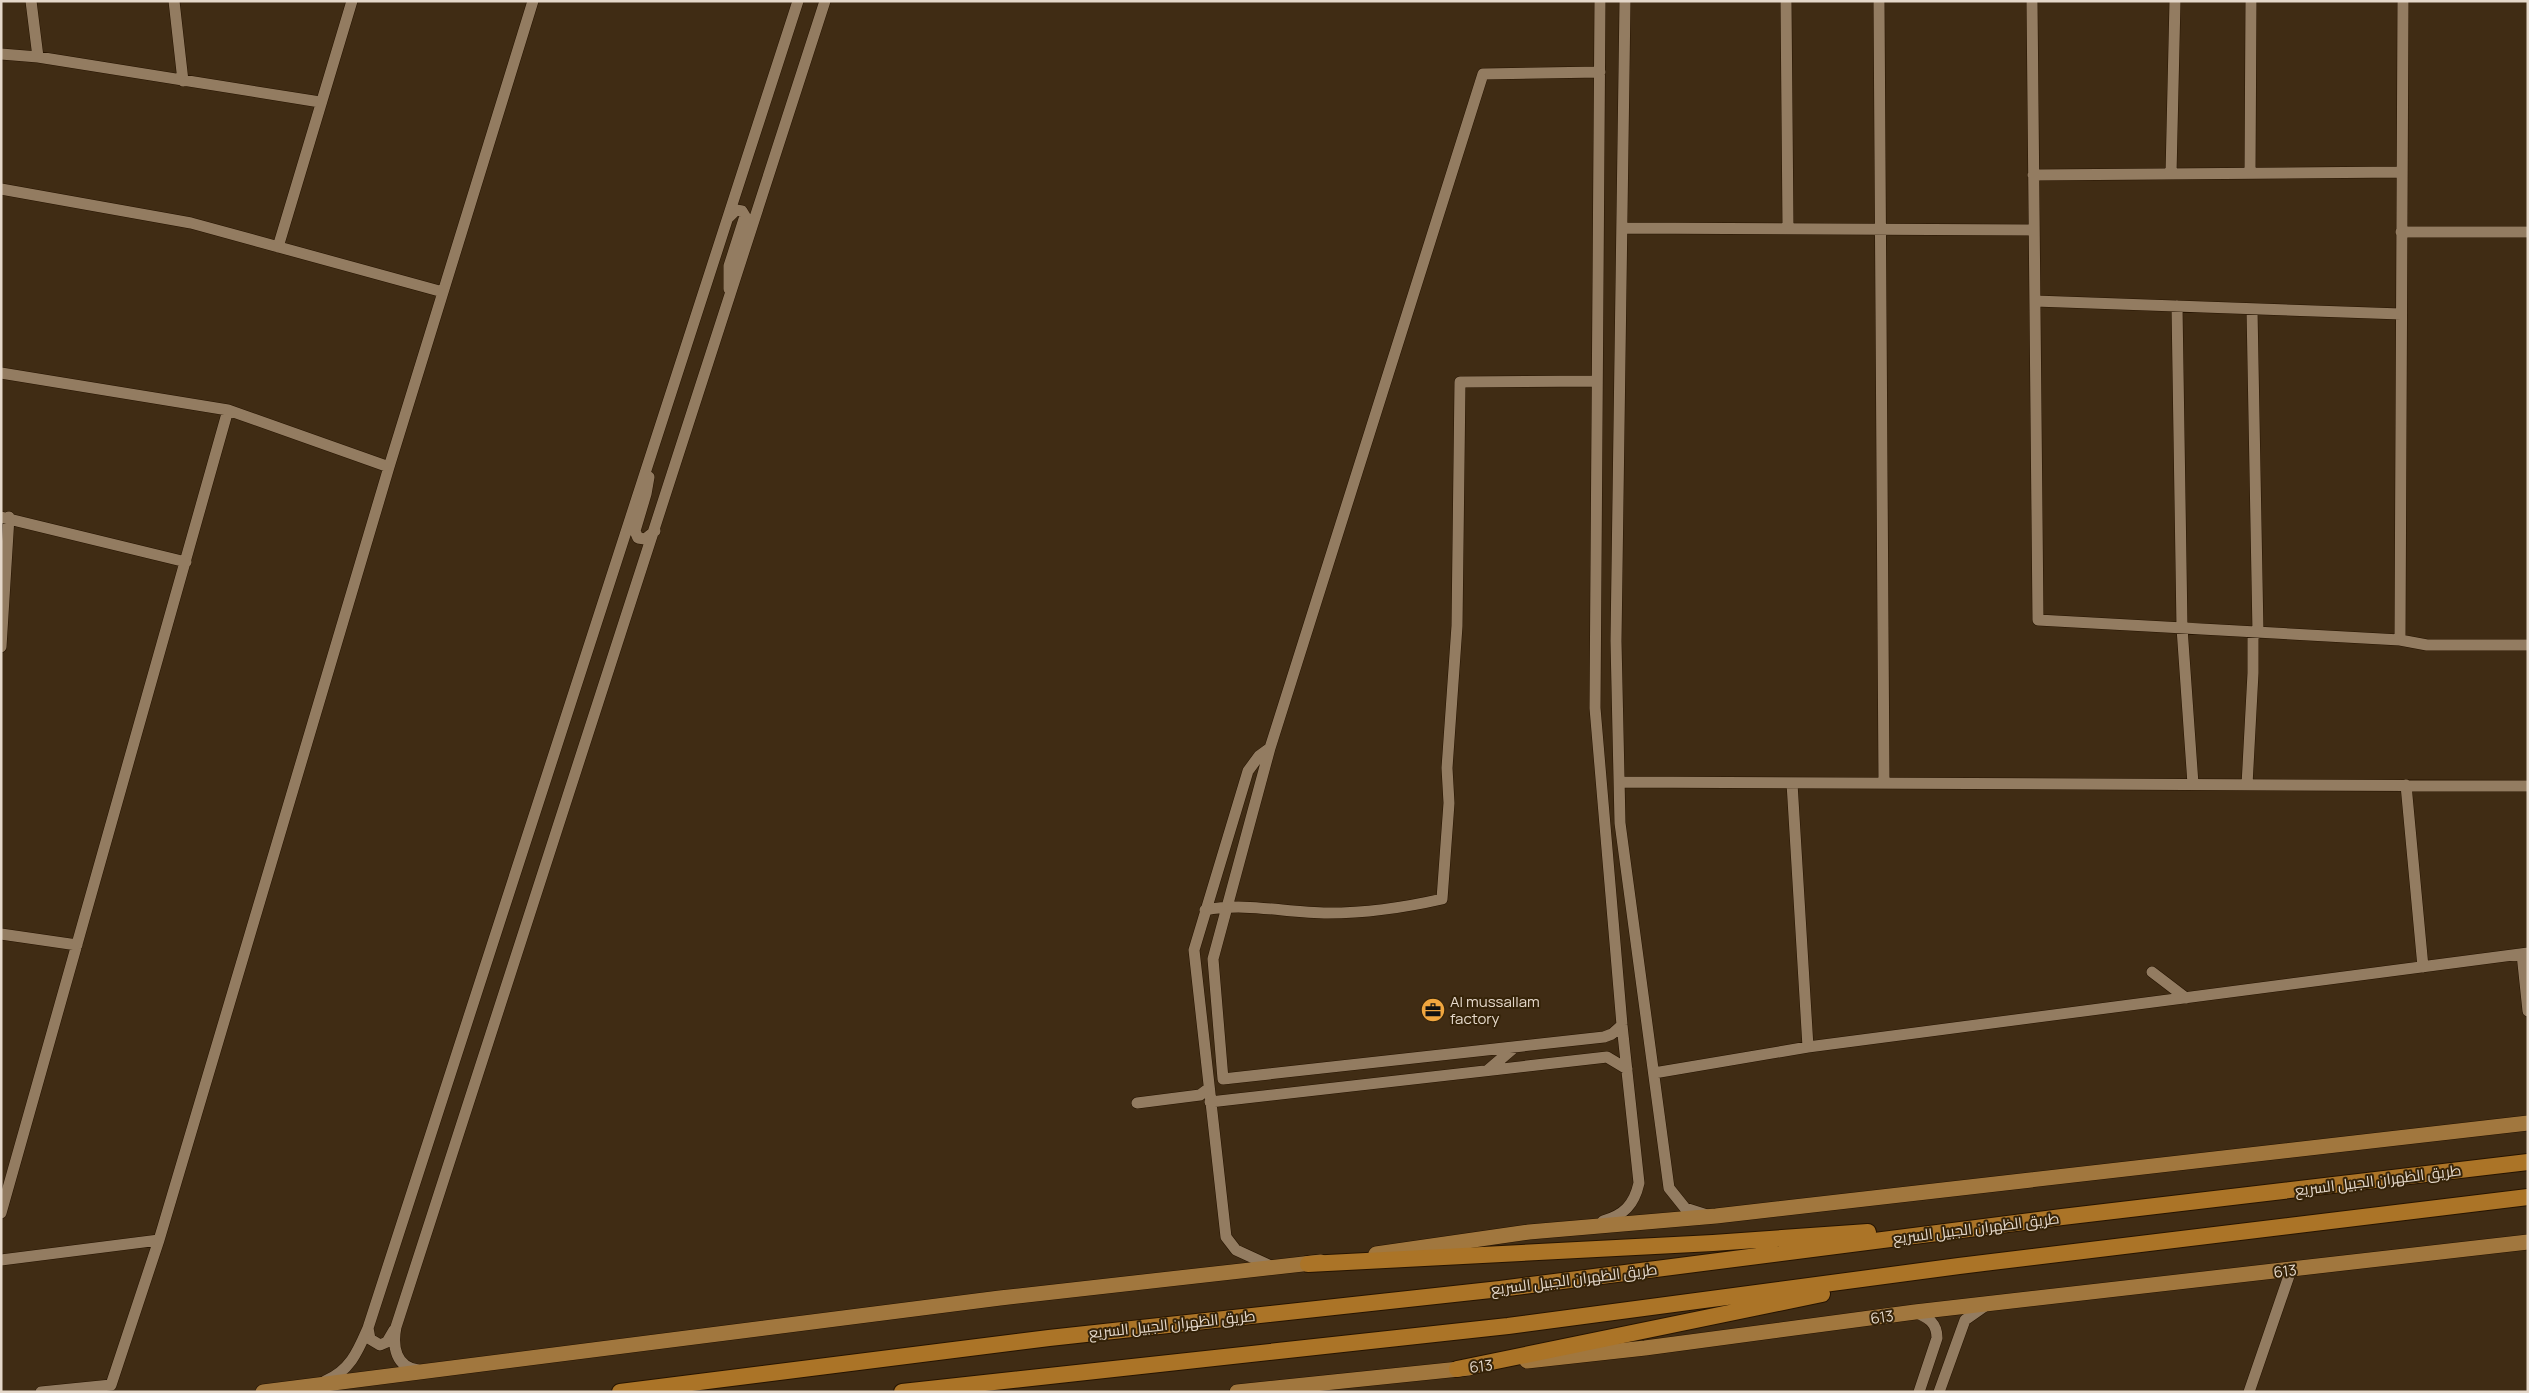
<svg xmlns="http://www.w3.org/2000/svg" width="2529" height="1393" viewBox="0 0 2529 1393" font-family="Manrope,Cairo,sans-serif">
<style>
.lines{fill:none;stroke-linecap:round;stroke-linejoin:round}
.minor-casing{stroke:#261400;stroke-width:12}
.major-casing{stroke:#261400;stroke-width:16}
.highway-casing{stroke:#261400;stroke-width:18}
.minor{stroke:#937c61;stroke-width:11}
.major{stroke:#a1773e;stroke-width:15}
.highway{stroke:#ab7427;stroke-width:16}
.labels{text-anchor:middle;dominant-baseline:central;stroke-width:4;stroke-linejoin:round;paint-order:stroke}
.poi-label{font-size:15px;fill:#e5d8ca;stroke:#352309;text-anchor:start}
.street-label{font-size:15px;fill:#e5d8ca;stroke:#352309}
</style>
<rect width="100%" height="100%" fill="#402c14"/>
<g class="lines">
<g class="minor-casing">
<path id="minor" d="M31 1 38 57
M174 1 183 81
M1600 1 1595 708 1622 1025 1639 1183C1634 1205 1624 1215 1603 1221
M1625 1 1616 641 1620 823 1669 1188 1685 1208 1707 1215
M1786 1 1788 227
M1879 1 1884 783
M2032 1 2038 620 2400 640 2403 1
M1 54 38 57 320 102
M1600 72 1483 74 1270 748 1213 959 1223 1079 1604 1037 1612 1034 1622 1025
M2250 173 2251 1
M2171 174 2175 1
M2033 175 2402 172
M1 189 191 223 443 292
M728 218 736 210 742 211 745 216 729 266V289
M1622 228 2034 230
M2401 232H2528
M278 247 352 1
M2035 301 2401 314
M2177 306 2182 628 2193 784
M2252 309 2258 633
M1 373 228 410 389 467
M649 477 646 494 635 531 638 538 645 539 655 531
M1 517 186 562
M2400 640 2427 645H2528
M1 647 9 517
M1270 748 1259 756 1248 771 1194 950 1226 1237 1236 1250 1271 1266
M1619 782 2528 786
M1792 783 1808 1047
M2247 785 2253 673V632
M2406 785 2423 967
M1205 910C1247 902 1286 913 1328 913 1364 913 1407 907 1442 899L1449 803 1447 768 1457 626 1460 382 1596 381
M1 934 77 945
M2522 954 2528 1011
M2152 972 2186 998
M1488 1070 1515 1047
M1654 1073 1808 1047 2528 953
M1210 1102 1607 1057 1627 1069
M1137 1103 1200 1095 1208 1089
M1 1213 228 410
M1 1260 159 1240
M1915 1312C1928 1317 1937 1323 1937 1338L1919 1392
M368 1328 370 1339 380 1345 387 1342 394 1330
M418 1370C396 1367 392 1347 396 1327L825 1
M325 1381C350 1371 358 1351 368 1328L798 1
M41 1392 111 1385 159 1240 389 467 533 1
M1939 1392 1965 1320 1985 1306
M2249 1392 2291 1270"/>
</g>
<g class="major-casing">
<path id="major" d="M1376 1254 1529 1232 1716 1216 2528 1123
M1527 1361 1645 1348 1915 1312 2528 1242
M263 1392 1000 1298 1321 1262
M1237 1392 1469 1368"/>
</g>
<g class="highway-casing">
<path id="highway" d="M1308 1264 1713 1243 1868 1232
M1457 1369 1822 1294
M620 1392 1049 1338 1500 1289 2062 1217 2528 1162
M902 1392 1508 1326 1959 1266 2528 1197"/>
</g>
<use href="#minor" class="minor"/>
<use href="#major" class="major"/>
<use href="#highway" class="highway"/>
</g>
<defs>
<g id="office-disc" transform="scale(1.25)"><circle r="9.5" fill="#f0a63f" stroke="#352309"/><path d="M-6-3h4V-5.5h4V-3h4V5H-6ZM-1-4.5V-3h2v-1.5ZM-6 0V1H6V0Z" fill="#111"/></g>
</defs>
<g fill-rule="evenodd">
<use href="#office-disc" x="1433" y="1010"/>
</g>
<g class="labels">
<g class="poi-label">
<text x="1450" y="1001">Al mussallam<tspan x="1450" dy="17">factory</tspan></text>
</g>
<g class="street-label">
<text transform="translate(2378 1180) rotate(-7)">طريق الظهران الجبيل السريع</text>
<text transform="translate(1976 1228) rotate(-7)">طريق الظهران الجبيل السريع</text>
<text transform="translate(2285 1271) rotate(-7)">613</text>
<text transform="translate(1574 1279) rotate(-7)">طريق الظهران الجبيل السريع</text>
<text transform="translate(1882 1317) rotate(-8)">613</text>
<text transform="translate(1172 1324) rotate(-6)">طريق الظهران الجبيل السريع</text>
<text transform="translate(1481 1366) rotate(-6)">613</text>
</g>
</g>
<rect width="2529" height="1393" fill="none" stroke="#e5d8ca" stroke-width="5"/>
</svg>
